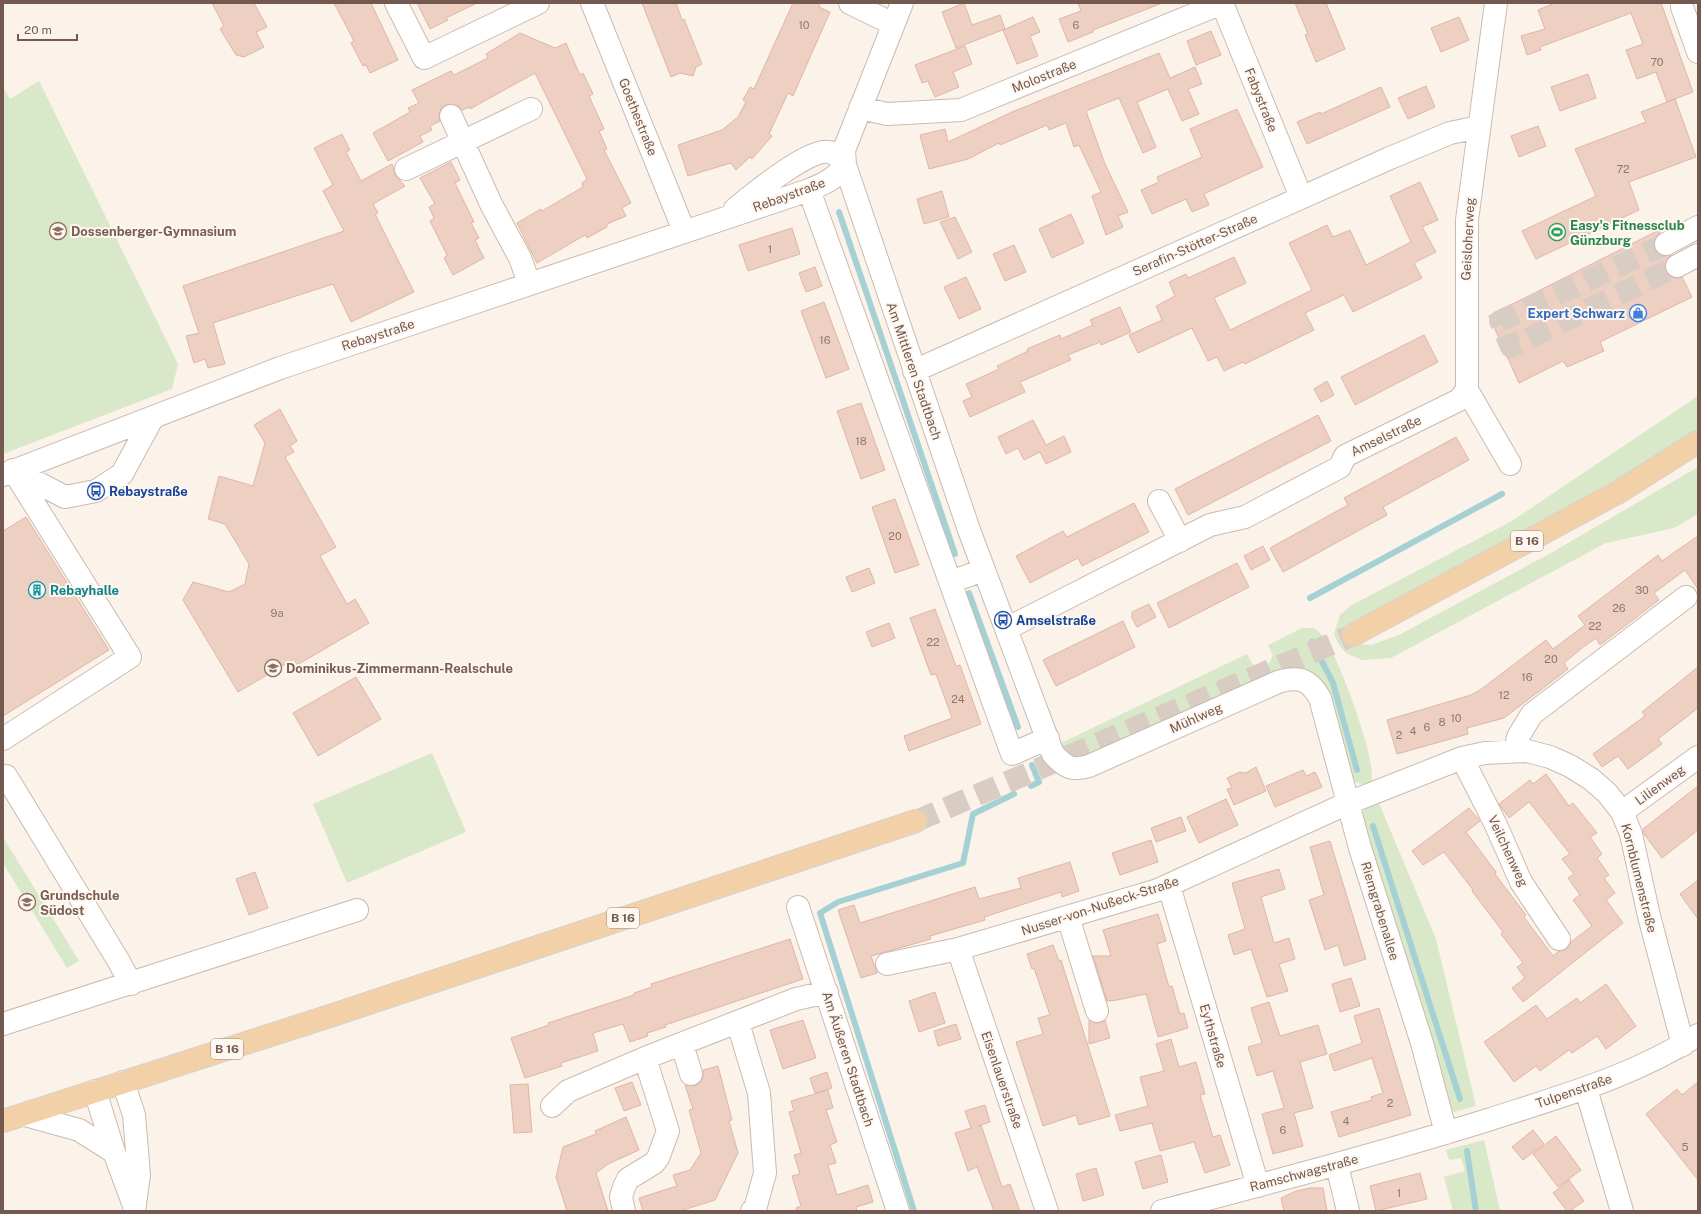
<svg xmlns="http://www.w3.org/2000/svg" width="1701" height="1214" viewBox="0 0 1701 1214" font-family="'Public Sans',sans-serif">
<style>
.green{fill:#d8e8c8}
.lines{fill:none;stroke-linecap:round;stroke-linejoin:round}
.stream{stroke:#a6d1d4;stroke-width:6}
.building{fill:#eed0c3;stroke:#dfb6a5}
.minor-tunnel{stroke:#d9ccc2;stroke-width:22;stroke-dasharray:22 11;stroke-linecap:butt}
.major-tunnel{stroke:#d9ccc2;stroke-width:22;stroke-dasharray:22 11;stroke-linecap:butt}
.minor-casing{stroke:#ccbab0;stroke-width:24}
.major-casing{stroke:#d8d1ce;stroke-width:24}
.minor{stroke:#fff;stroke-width:22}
.major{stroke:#f3d1a8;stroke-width:22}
.labels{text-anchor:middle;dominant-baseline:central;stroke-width:4;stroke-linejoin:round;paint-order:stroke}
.number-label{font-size:11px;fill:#92776c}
.shield{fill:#fef7ef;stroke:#9d887f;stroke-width:1}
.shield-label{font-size:12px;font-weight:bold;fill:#73594f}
.street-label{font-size:13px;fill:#73594f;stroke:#fef7ef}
.leisure-label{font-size:13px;font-weight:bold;fill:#27864d;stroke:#fef7ef;text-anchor:start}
.education-label{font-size:13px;font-weight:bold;fill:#785e54;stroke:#fef7ef;text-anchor:start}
.shop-label{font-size:13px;font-weight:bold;fill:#366cbe;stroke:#fef7ef;text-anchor:end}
.transit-label{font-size:13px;font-weight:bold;fill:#164399;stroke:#fef7ef;text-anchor:start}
.culture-label{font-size:13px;font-weight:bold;fill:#0d838f;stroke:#fef7ef;text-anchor:start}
</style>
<rect width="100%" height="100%" fill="#fbf2e9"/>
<path class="green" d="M39 81 178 364 172 389 3 454V87L10 99Z
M1698 396V431L1358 644 1371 645 1399 635 1551 553 1698 467V514L1674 528 1606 543 1391 658 1362 660 1346 653 1339 645 1334 634 1340 615 1352 605 1512 521Z
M1302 628H1314C1317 631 1322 634 1325 638 1340 663 1374 752 1372 780L1366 785 1355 782 1350 777 1333 705 1270 676 1266 666 1270 662 1273 655 1268 645Z
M1247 654 1261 680 1091 757C1075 758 1069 756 1059 744Z
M432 753 466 832 347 883 313 804Z
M1378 801 1436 939 1476 1106 1454 1112 1450 1107 1360 817C1363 808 1369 805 1378 801Z
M3 837 79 961 67 968 3 863Z
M1484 1140 1500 1211H1453L1444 1177 1465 1171 1461 1158 1449 1160 1446 1150Z"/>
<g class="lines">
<path class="stream" d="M839 212 955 554
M969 593 1018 727
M1310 598 1502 494
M1312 642 1333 683 1357 770
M1031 786 1039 782 1032 765
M1373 826 1460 1099
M1467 1151 1476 1211
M914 1211 820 913 838 902 963 863 973 814 1014 794"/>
</g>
<path class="building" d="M212 3H254L267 27 256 32 264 47 244 57 236 55 220 29 224 26Z
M334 3H371L398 60 370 73 366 65 363 66 351 43 354 41Z
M417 3H477L446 18 448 20 430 29Z
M642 3H676L682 20 684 19 702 64 696 67 693 76 680 73 671 77Z
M793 3H820L819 7 830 12 793 96 788 93 769 134 772 136 752 159 750 157 736 170 731 163 688 176 678 145 722 130 738 117 746 102 743 100 750 87 754 89Z
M964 3 972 25 1000 15 1005 29 956 48 942 12Z
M1078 3H1160V4L1093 30V32L1068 42 1059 19 1081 11Z
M1295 3H1326L1345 49 1316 62 1305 35 1308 34Z
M1555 3H1661L1693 92 1667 102 1656 72 1637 79 1626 50 1643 44 1631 13 1540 47 1541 50 1527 55 1521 36 1545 29 1538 10Z
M1033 17 1040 32 1030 36 1038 56 1017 64 1003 30Z
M1459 17 1469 40 1441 52 1431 28Z
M1211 31 1221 55 1196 65 1187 41Z
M520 33 555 48 566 43 580 75 583 73 593 94 589 96 604 129 599 131 607 149 604 150 631 203 622 208 626 216 607 224V227L587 238 585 235 537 263 517 223 541 209 542 211 583 187 582 183 587 179 535 73 470 109V107L462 110 458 106 453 104 446 105 441 108 439 114 440 121 430 126 432 130 420 136 423 142 388 161 373 133 410 112 408 108 419 103 412 90 451 71 454 75 488 58 486 54Z
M965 46 972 64 953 72 959 87 935 97 928 81 922 83 915 65Z
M1159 53 1170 78 1195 67 1202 84 1188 89 1199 114 1182 121 1168 89 1137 102 1156 147 1143 153 1119 98 1086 111 1105 164 1128 212 1118 216 1123 227 1106 235 1092 196 1101 192 1079 145 1074 147 1066 123 1049 130 1047 125 1000 145 999 143 968 159 929 169 920 135 945 129 948 142 1012 112Z
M1588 74 1596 98 1560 111 1551 87Z
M1426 86 1435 107 1408 119 1398 98Z
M1381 87 1390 107 1307 144 1297 122 1320 112 1321 114Z
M1675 99 1696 157 1629 182 1639 210 1536 259 1522 231 1596 196 1575 149 1646 122 1641 112Z
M1237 109 1263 167 1204 194 1209 205 1192 212 1186 199 1152 214 1141 190 1159 182 1157 177 1202 157 1190 129Z
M1538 126 1546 146 1519 157 1511 136Z
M342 134 350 150 346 152 361 181 392 164 395 175 405 186 373 204 378 213 375 214 414 292 351 322 333 284 213 323 225 364 208 368 205 359 194 363 186 336 199 333 183 286 344 231 323 191 333 185 314 148Z
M451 162 460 180 455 183 474 222 471 223 479 238 475 240 484 258 453 275 444 258 447 255 430 221 434 218 429 207 435 204 420 178Z
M1420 182 1438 220 1422 227 1436 252 1414 263 1422 278 1353 312 1344 295 1305 313 1314 330 1245 364 1243 362 1224 371 1217 357 1208 361 1192 328 1138 353 1129 335 1162 320 1156 306 1175 296 1169 282 1186 274 1188 278 1234 257 1246 283 1214 298 1230 330 1312 290 1289 243 1327 225 1333 237 1350 230 1366 265 1411 242 1390 196Z
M942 191 949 217 924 224 917 199Z
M1071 214 1084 243 1052 258 1039 229Z
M955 217 972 252 958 259 940 222Z
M792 228 800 254 748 271 739 245Z
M1659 230 1660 233 1656 237 1654 243 1655 250 1660 255H1671L1667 259 1665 265 1666 271 1671 277 1676 278 1682 277 1692 297 1600 342 1604 351 1567 367 1563 361 1519 383 1489 316Z
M1014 245 1026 272 1005 281 993 254Z
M815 267 822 286 806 292 799 273Z
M966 277 981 309 959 319 944 287Z
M824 302 849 369 826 378 801 311Z
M1120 307 1131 332 1101 345 1100 342 1068 355 1071 360 1020 382 1025 392 970 417 963 401 972 397 966 384 999 369 997 366 1028 351 1027 349 1060 335 1061 339 1093 325 1090 320Z
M1424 335 1438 362 1355 405 1341 377Z
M1327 381 1334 395 1321 402 1314 389Z
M861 403 885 470 861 479 837 411Z
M280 409 297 441 290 446 294 452 285 457 336 547 320 556 347 604 355 599 369 623 297 665 294 659 238 692 183 600 193 582 229 592 245 584 249 564 225 524 208 519 219 476 253 486 265 443 254 425Z
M1318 415 1331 441 1188 515 1175 489Z
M1033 420 1046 445 1064 436 1071 452 1046 464 1040 452 1024 460 1018 448 1006 454 998 437Z
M1456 437 1469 460 1383 507 1387 515 1283 572 1270 548 1348 505 1344 498Z
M895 499 919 565 895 573 872 507Z
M1134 503 1149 532 1082 566 1078 558 1030 583 1016 556 1063 531 1067 537Z
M26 517 109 650 3 716V531Z
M1698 536V589L1685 570 1654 593 1659 600 1600 645 1596 638 1582 648 1564 663 1568 669 1504 718 1467 728 1468 734 1397 754 1387 720 1471 695 1480 690 1546 640 1553 649 1585 625 1578 616 1658 555 1662 561Z
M1263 546 1270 560 1251 570 1244 556Z
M1237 563 1249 587 1169 628 1157 603Z
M869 568 875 583 852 592 846 577Z
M1149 604 1156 617 1137 627 1132 618V612Z
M935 609 956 666 960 665 981 724 909 751 904 736 952 718 936 674 931 675 910 618Z
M1123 621 1135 647 1056 686 1043 660Z
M889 623 895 638 872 647 866 632Z
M1698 667V708L1658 739 1662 744 1628 769 1618 756 1602 767 1593 754 1645 716 1642 712Z
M356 677 381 719 318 756 293 713Z
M1256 767 1266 791 1234 805 1227 789 1232 788 1227 778 1240 772 1246 773Z
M1303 770 1306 776 1315 772 1322 787 1275 807 1266 786Z
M1546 774 1569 806 1573 803 1597 833 1590 837 1602 854 1597 858 1609 875 1604 878 1615 893 1606 900 1623 923 1523 1002 1512 988 1525 978 1517 967 1523 963 1501 934 1503 932 1472 891 1473 890 1444 852 1423 865 1412 851 1469 808 1480 821 1466 832 1496 872 1495 874 1526 915 1524 917 1553 956 1559 951 1566 950 1571 942 1592 926 1573 900 1580 895 1568 878 1574 874 1562 859 1570 854 1529 802 1509 818 1499 804 1530 780 1533 784Z
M1698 786V830L1662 858 1644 834 1643 829Z
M1226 799 1238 825 1199 843 1187 817Z
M1181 817 1186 831 1156 842 1151 828Z
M1151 840 1158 862 1120 875 1112 853Z
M1330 841 1366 959 1344 966 1338 945 1325 950 1309 900 1324 895 1310 847Z
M1070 862 1079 891 1062 897 1061 892 984 917 985 920 930 936 931 939 871 956 877 973 861 978 838 910 854 905 860 923 975 887 979 899 1021 888 1018 878Z
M1279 869 1285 889 1261 897 1274 943 1289 938 1295 959 1279 964 1288 991 1267 997 1251 949 1234 955 1228 935 1245 929 1232 883Z
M255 872 268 908 249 915 236 879Z
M1698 880V919L1680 894Z
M1158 914 1166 941 1157 944 1169 987 1172 986 1180 1014 1184 1013 1188 1028 1158 1037 1146 994 1117 1000 1107 1001 1093 956H1111L1103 930Z
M790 939 803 979 665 1025 666 1027 647 1033 648 1036 630 1042 623 1024 593 1033 598 1051 561 1063 562 1066 525 1078 511 1038 549 1025 548 1023 634 995V993L652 987 651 984Z
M1053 945 1059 961 1061 960 1110 1116 1079 1125 1076 1115 1043 1126 1016 1042 1043 1034 1038 1018 1050 1015 1034 968 1032 969 1027 954Z
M1351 978 1360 1006 1340 1012 1332 984Z
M1606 984 1636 1026 1606 1049 1597 1036 1572 1053 1569 1050 1540 1071 1536 1066 1514 1082 1484 1042 1536 1005 1547 1019 1577 998 1580 1003Z
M935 992 945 1023 919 1032 909 1001Z
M1269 1002 1280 1036 1318 1025 1327 1054 1300 1062 1313 1108 1294 1113 1303 1146 1273 1154 1262 1114 1284 1108 1273 1071 1257 1076 1248 1047 1262 1043 1251 1008Z
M1379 1008 1411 1115 1339 1137 1331 1112 1372 1100 1371 1097 1383 1093 1372 1058 1334 1071 1329 1055 1362 1043 1354 1016Z
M803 1020 816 1058 783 1069 770 1030Z
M1089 1020 1095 1023H1100L1105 1020 1110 1038 1089 1044Z
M956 1024 961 1039 938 1046 934 1031Z
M1171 1039 1179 1067 1196 1062 1205 1094 1200 1095 1213 1137 1220 1135 1230 1165 1205 1173 1194 1142 1160 1151 1152 1123 1120 1131 1115 1115 1148 1106 1140 1077 1164 1071 1156 1044Z
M718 1066 732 1120 729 1121 738 1153 715 1200 680 1211H643L639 1198 677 1186 673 1175 690 1170 701 1153 689 1110 693 1109 685 1085 695 1086 700 1082 703 1077V1070Z
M827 1072 832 1088 815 1093 810 1078Z
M632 1082 641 1105 624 1111 615 1088Z
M1698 1082V1180L1646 1114 1677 1089 1682 1095Z
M528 1084 532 1132 514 1133 510 1085Z
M828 1090 833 1108 826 1110 837 1142 830 1145 836 1163 828 1165 837 1195 868 1185 873 1202 856 1207 857 1211H797L796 1208 801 1206 792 1176 800 1174 794 1155 801 1153 789 1112 794 1111 791 1101Z
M985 1105 990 1122 978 1126 981 1125 1002 1187 1010 1184 1020 1211H994L977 1167 968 1171 955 1133 971 1128 965 1111Z
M626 1117 639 1150 608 1164 596 1173 608 1211H567L556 1177 563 1147 596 1134 595 1131Z
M1533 1130 1544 1144 1523 1160 1512 1147Z
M1556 1136 1581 1170 1558 1187 1533 1154Z
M1161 1155 1168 1182 1143 1189 1135 1162Z
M1096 1168 1104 1195 1083 1201 1076 1174Z
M1420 1173 1427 1199 1376 1211 1370 1186Z
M1569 1180 1584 1201 1570 1211H1567L1553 1193Z
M1310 1188H1323L1327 1211H1284L1281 1198 1296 1191Z"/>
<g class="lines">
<path class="minor-tunnel" d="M1666 244 1500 321 1511 347 1677 266"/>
<path class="major-tunnel" d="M916 821 1353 635"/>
<g class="minor-casing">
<path id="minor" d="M396 3 424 58 538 3
M592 3 684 231
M850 3 893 24
M902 3 844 150 845 165 969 530 1053 754C1066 768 1072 771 1089 766L1278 682C1299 676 1309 679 1320 698L1360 848 1422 1043 1446 1133
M1222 3 1301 197
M1496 3 1467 220V390L1510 464
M1682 7 1698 52
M860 108 887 114 961 110 1222 3
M451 116 491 204 520 258 529 283
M406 169 531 109
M809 190 1012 754 1048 738
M735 209C751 196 809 148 828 152 836 153 840 158 845 165
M1666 244 1698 227
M1677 266 1698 255
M914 371 1390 158 1450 133 1479 127
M13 470 65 497 96 491 122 474 153 417
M3 475 280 368 809 190C823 184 836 179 845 165
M1159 501 1180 541
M950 582 984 570
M1006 629 1210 525 1245 517 1340 467 1345 456 1459 400 1467 390
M3 739 130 657 13 470
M1515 751 1518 737 1532 714 1686 597
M1462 758 1495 823 1521 882 1559 939
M6 776 118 960 131 984
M1622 812 1698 757
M1169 886 1258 1186
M798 907 898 1211
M1068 917 1097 1011
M958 949 1047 1211
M887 964 958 949 1158 890 1348 803 1462 758 1485 753 1527 751 1550 757 1570 766 1591 779 1607 793 1622 812 1631 834 1649 916 1683 1045
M738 1023 759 1093 765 1173 755 1209 752 1211
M3 1024 357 910
M682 1044 691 1074
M123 1082 134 1115 139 1175 134 1211
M1586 1089 1622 1211
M95 1091 114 1152 133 1203
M552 1106 568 1091 645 1058 796 999 827 992
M25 1115 79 1130 114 1152
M1337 1165 1348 1211
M624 1211 621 1197 624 1187 628 1179 654 1163 658 1158 668 1131 645 1058
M1162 1211C1272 1182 1382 1153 1491 1119 1562 1096 1634 1076 1698 1035"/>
</g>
<g class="major-casing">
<path id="major" d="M1353 635 1617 493 1698 442
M3 1121 330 1016 916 821"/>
</g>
<use href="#minor" class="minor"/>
<use href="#major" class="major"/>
</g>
<defs>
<g id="school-ring" transform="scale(0.9)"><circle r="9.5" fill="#fef7ef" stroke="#8d6e63" stroke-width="1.5"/><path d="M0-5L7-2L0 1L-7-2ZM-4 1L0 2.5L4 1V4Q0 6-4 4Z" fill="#8d6e63"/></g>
<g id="stadium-ring" transform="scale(0.9)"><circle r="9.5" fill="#fef7ef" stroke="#2e9e5b" stroke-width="1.5"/><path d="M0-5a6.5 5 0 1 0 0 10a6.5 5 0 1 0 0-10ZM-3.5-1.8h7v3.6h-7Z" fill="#2e9e5b"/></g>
<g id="shop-ring" transform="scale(0.9)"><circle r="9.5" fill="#fef7ef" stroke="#3f7fe0" stroke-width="1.5"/><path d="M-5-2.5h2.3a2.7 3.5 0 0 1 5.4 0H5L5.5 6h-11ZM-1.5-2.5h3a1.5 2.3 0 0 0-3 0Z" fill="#3f7fe0"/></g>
<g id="bus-ring" transform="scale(0.9)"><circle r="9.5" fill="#fef7ef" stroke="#1a4fb4" stroke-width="1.5"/><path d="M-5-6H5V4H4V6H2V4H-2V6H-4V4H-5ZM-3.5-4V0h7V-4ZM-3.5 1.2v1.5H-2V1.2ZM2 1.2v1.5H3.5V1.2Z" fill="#1a4fb4"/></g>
<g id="building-ring" transform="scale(0.9)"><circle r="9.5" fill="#fef7ef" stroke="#0f9aa8" stroke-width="1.5"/><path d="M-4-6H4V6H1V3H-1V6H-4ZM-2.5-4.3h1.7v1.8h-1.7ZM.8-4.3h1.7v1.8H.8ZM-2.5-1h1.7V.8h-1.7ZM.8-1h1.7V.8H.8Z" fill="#0f9aa8"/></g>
</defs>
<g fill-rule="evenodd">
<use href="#school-ring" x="58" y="231"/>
<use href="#stadium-ring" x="1557" y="232"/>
<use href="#shop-ring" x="1638" y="313"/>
<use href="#bus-ring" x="96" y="491"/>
<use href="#building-ring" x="37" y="590"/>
<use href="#bus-ring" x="1003" y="620"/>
<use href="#school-ring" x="273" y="668"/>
<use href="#school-ring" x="27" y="902"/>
</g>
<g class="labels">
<g class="number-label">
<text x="804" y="25">10</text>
<text x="1076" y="25">6</text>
<text x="1657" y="62">70</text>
<text x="1623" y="169">72</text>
<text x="770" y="249">1</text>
<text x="825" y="340">16</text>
<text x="861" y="441">18</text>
<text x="895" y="536">20</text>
<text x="1642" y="590">30</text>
<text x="1619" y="608">26</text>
<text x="277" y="613">9a</text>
<text x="1595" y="626">22</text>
<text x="933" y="642">22</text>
<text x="1551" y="659">20</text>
<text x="1527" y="677">16</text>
<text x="1504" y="695">12</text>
<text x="958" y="699">24</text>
<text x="1456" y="718">10</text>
<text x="1442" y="722">8</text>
<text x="1427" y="727">6</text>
<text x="1413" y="731">4</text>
<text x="1399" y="735">2</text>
<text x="1390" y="1103">2</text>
<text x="1346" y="1121">4</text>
<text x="1283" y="1130">6</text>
<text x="1685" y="1147">5</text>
<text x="1399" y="1193">1</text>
</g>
<g class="shield">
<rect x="1511" y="531" width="32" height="20" rx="3"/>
<rect x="607" y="908" width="32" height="20" rx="3"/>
<rect x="211" y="1039" width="32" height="20" rx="3"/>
</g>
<g class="shield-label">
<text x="1527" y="541">B 16</text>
<text x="623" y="918">B 16</text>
<text x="227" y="1049">B 16</text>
</g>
<g class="street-label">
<text transform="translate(1044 76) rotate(-22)">Molostraße</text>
<text transform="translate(1261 100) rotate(68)">Fabystraße</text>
<text transform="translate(638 117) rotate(68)">Goethestraße</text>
<text transform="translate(789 195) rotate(-20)">Rebaystraße</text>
<text transform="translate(1468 239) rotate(-87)">Geisloherweg</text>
<text transform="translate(1195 245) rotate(-24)">Serafin-Stötter-Straße</text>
<text transform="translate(378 335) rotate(-18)">Rebaystraße</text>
<text transform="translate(914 371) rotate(71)">Am Mittleren Stadtbach</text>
<text transform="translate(1386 436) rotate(-26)">Amselstraße</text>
<text transform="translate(1196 718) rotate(-24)">Mühlweg</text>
<text transform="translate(1660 785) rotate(-36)">Lilienweg</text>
<text transform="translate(1508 851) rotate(65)">Veilchenweg</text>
<text transform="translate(1639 878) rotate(76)">Kornblumenstraße</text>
<text transform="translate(1100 906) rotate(-18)">Nusser-von-Nußeck-Straße</text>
<text transform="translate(1380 911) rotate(73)">Riemgrabenallee</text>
<text transform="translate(1213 1036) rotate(74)">Eythstraße</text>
<text transform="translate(848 1059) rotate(72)">Am Äußeren Stadtbach</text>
<text transform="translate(1002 1080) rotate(71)">Eisenlauerstraße</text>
<text transform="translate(1574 1091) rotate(-19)">Tulpenstraße</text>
<text transform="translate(1304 1173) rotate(-15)">Ramschwagstraße</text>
</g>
<g class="leisure-label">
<text x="1570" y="225">Easy's Fitnessclub<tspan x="1570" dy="15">Günzburg</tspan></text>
</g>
<g class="education-label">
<text x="71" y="231">Dossenberger-Gymnasium</text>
<text x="286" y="668">Dominikus-Zimmermann-Realschule</text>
<text x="40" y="895">Grundschule<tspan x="40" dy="15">Südost</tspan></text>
</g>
<g class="shop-label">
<text x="1625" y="313">Expert Schwarz</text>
</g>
<g class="transit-label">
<text x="109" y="491">Rebaystraße</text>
<text x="1016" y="620">Amselstraße</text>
</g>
<g class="culture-label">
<text x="50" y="590">Rebayhalle</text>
</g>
</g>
<rect width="1701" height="1214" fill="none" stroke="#73594f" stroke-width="8"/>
<path d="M18 34v6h59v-6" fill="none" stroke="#73594f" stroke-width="2"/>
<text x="24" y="34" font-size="12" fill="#73594f" stroke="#fef7ef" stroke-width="3" paint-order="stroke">20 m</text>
</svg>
